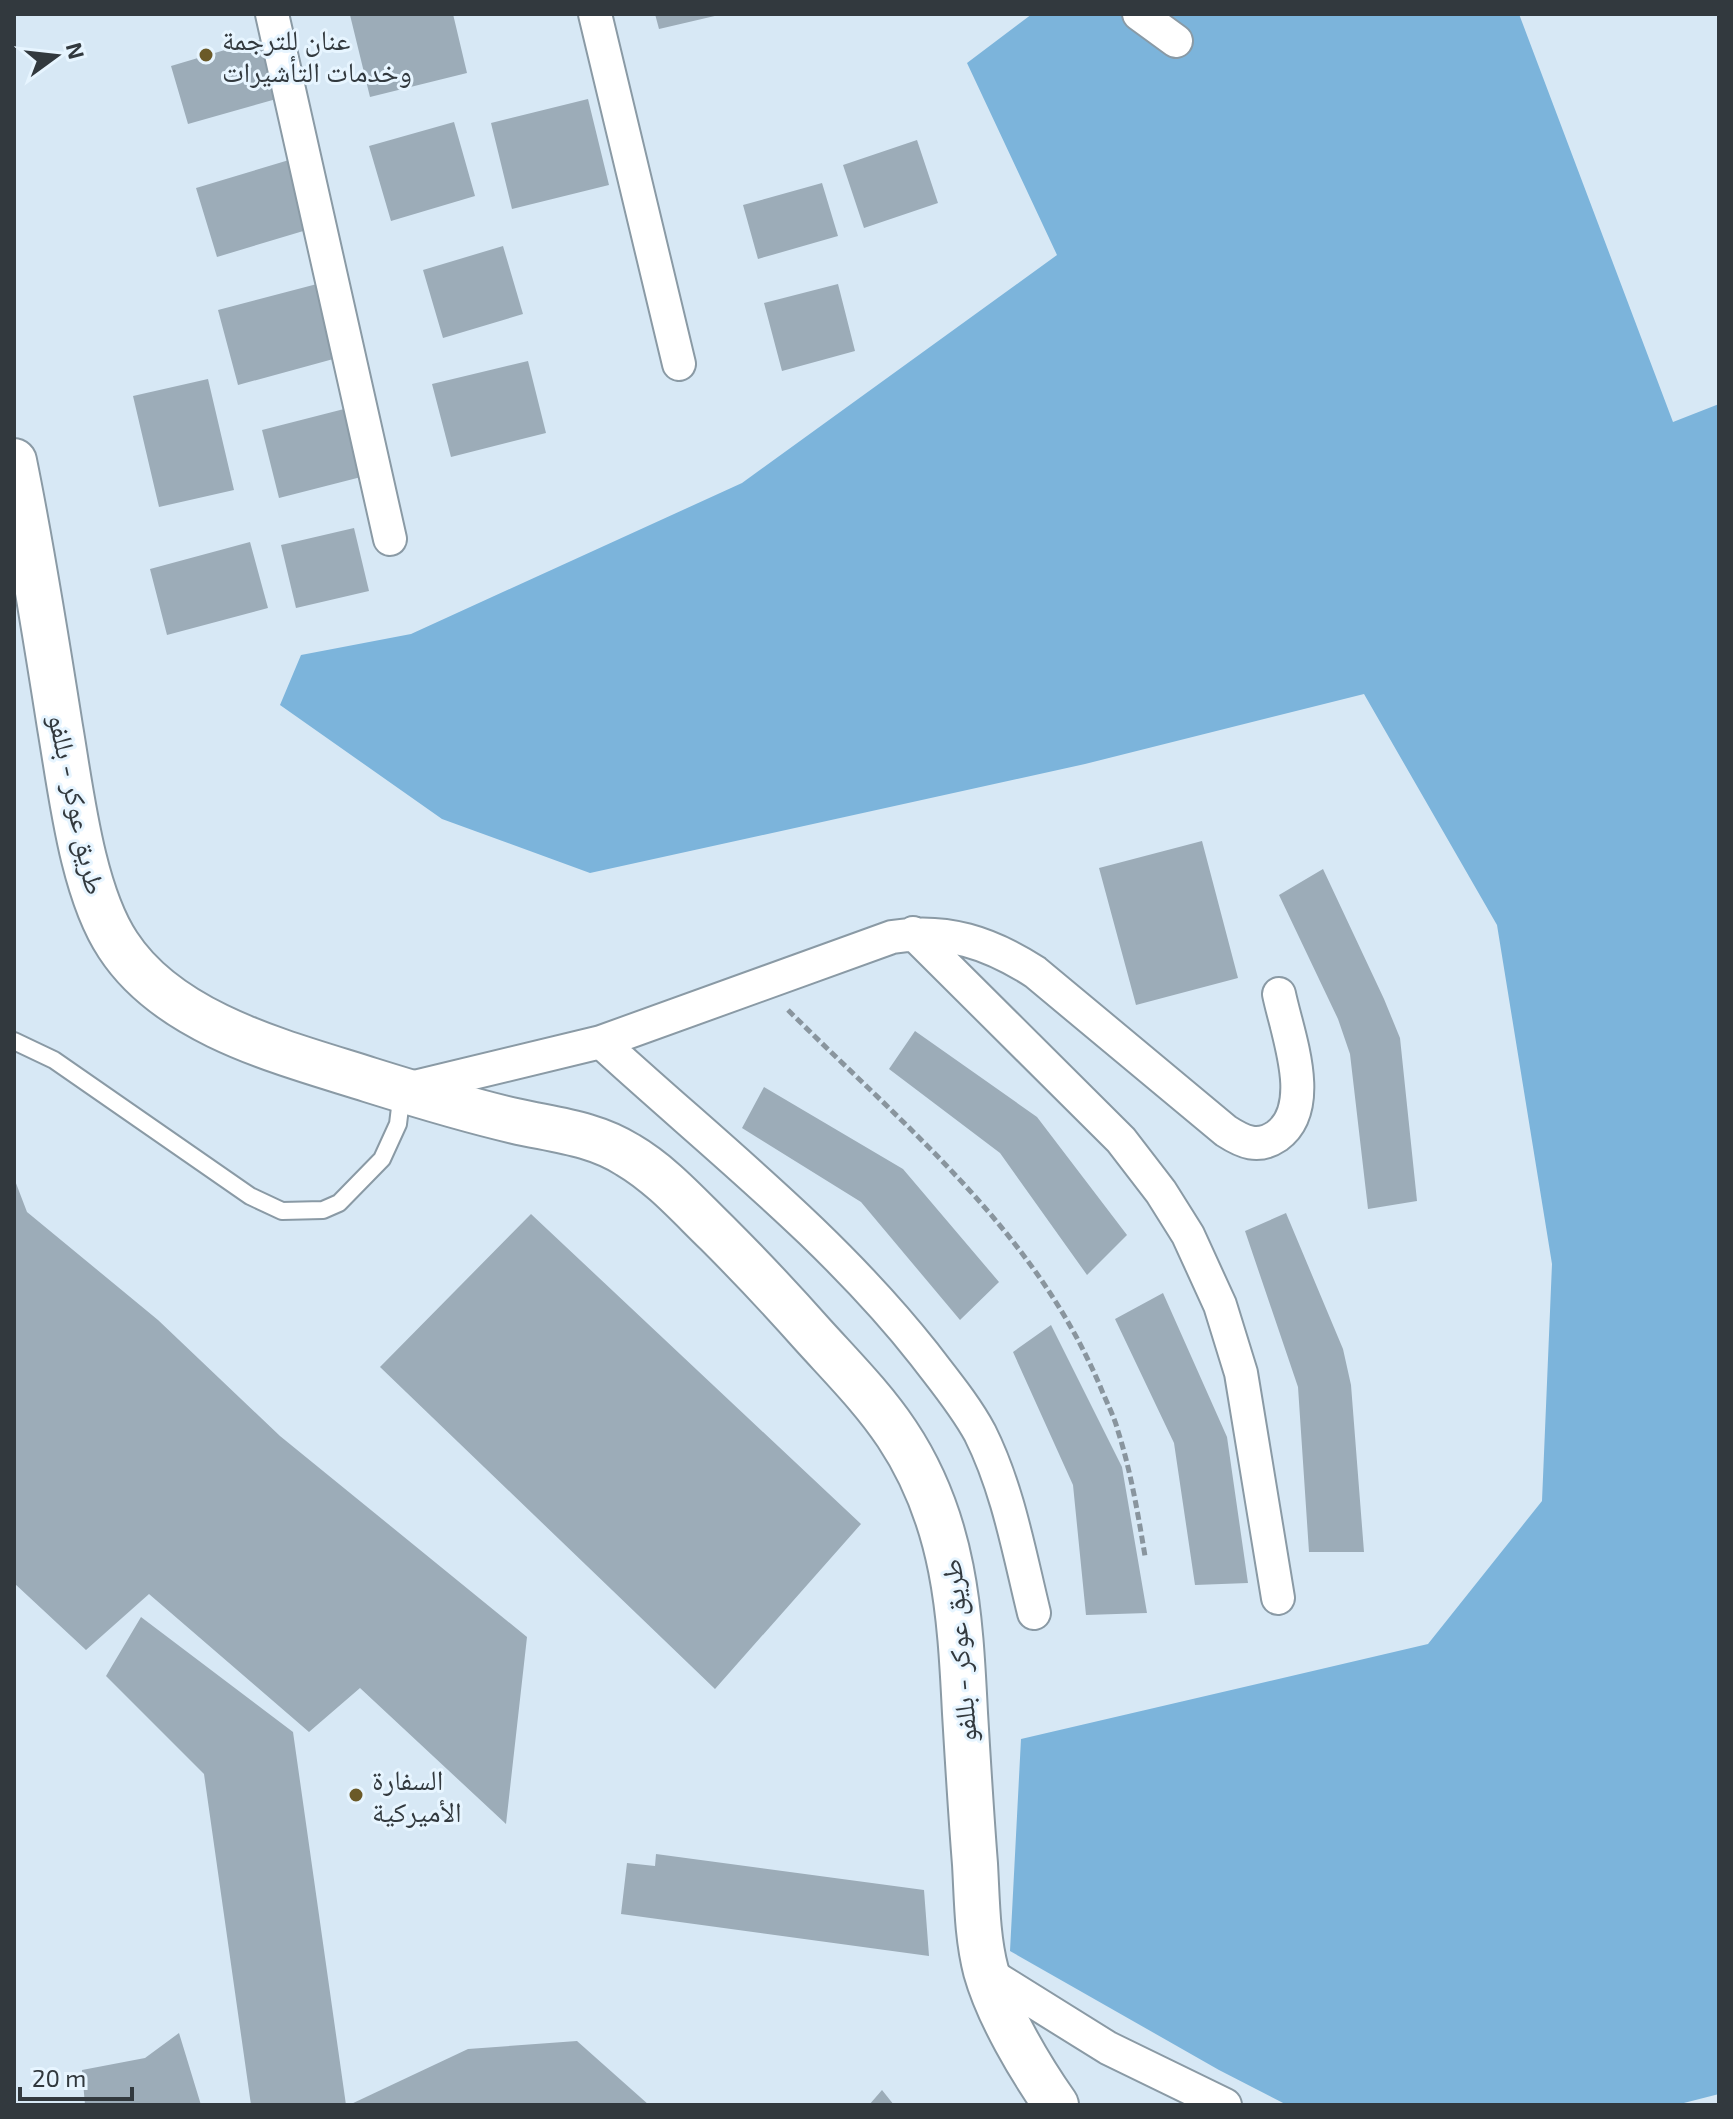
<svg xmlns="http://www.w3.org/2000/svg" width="1733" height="2119" viewBox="0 0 1733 2119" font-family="'Exo 2','Noto Naskh Arabic',sans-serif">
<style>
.forest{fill:#7cb4db}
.building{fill:#9cacb8}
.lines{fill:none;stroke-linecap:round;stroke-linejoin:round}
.lane-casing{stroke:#8a9aa5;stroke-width:20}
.street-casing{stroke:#8a9aa5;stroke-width:36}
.secondary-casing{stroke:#8a9aa5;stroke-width:48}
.path{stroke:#89959e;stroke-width:5;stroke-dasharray:8 4;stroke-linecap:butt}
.lane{stroke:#fff;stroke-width:16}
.street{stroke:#fff;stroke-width:32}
.secondary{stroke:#fff;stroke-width:44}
.poi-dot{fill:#6b5a28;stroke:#e7f5ff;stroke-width:3}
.labels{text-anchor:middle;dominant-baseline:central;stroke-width:6;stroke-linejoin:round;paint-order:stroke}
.poi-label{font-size:28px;fill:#32393e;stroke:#e7f5ff;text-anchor:start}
.street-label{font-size:28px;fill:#32393e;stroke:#e7f5ff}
</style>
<rect width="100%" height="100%" fill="#d7e8f5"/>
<path class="forest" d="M1032 14H1519L1673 422 1719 404V2094L1676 2105H1287L1219 2070 1010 1951 1021 1739 1428 1644 1542 1501 1552 1264 1497 925 1364 694 1085 764 590 873 442 819 280 705 301 655 411 634 742 483 1057 255 967 63Z"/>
<path class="building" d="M352 14H453L467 73 370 97 350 15Z
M655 14H719V15L659 29Z
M269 37 287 96 188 124 171 66Z
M588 99 609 185 512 209 491 123Z
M454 122 475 196 391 221 369 146Z
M917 140 938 203 864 228 843 165Z
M289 160 310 229 217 257 196 188Z
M822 183 838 236 758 259 743 205Z
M503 246 523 314 443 338 423 270Z
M317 284 337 358 238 385 218 310Z
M838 284 855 351 782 371 764 303Z
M528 361 546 433 451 457 432 384Z
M208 379 234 490 159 507 133 396Z
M348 408 365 476 279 498 262 430Z
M354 528 369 591 296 608 281 545Z
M250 542 268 608 167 635 150 569Z
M1202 841 1238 978 1136 1005 1099 868Z
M1323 869 1384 999 1400 1038 1417 1201 1368 1209 1350 1054 1338 1019 1279 895Z
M915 1031 1037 1117 1127 1235 1087 1275 1000 1153 889 1069Z
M764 1087 903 1169 999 1282 960 1320 861 1202 742 1128Z
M14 1178 27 1212 158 1320 280 1436 527 1637 506 1824 360 1688 309 1732 149 1594 86 1650 14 1583Z
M1286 1213 1343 1349 1351 1385 1364 1552H1309L1298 1387 1245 1231Z
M531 1214 861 1524 715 1689 380 1367Z
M1163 1293 1227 1437 1248 1583 1195 1585 1174 1443 1115 1319Z
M1051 1325 1122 1467 1147 1613 1086 1615 1073 1485 1013 1352Z
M141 1617 293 1732 346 2105H251L204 1774 106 1676Z
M656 1854 924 1890 929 1956 621 1914 627 1863 655 1866Z
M179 2033 201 2105H85L82 2070 145 2058Z
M577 2041 649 2105H349L468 2049Z
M882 2090 894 2105H869Z"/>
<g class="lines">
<g class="lane-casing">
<path id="lane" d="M14 1041 54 1060 250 1196 282 1211 323 1210 339 1203 382 1159 398 1124 402 1091"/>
</g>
<g class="street-casing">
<path id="street" d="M272 14 390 539
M595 14 679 364
M1139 14 1176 41
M913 933 1121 1140 1161 1192 1188 1235 1220 1305 1241 1373 1278 1598
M601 1042C711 1143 831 1236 924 1354 943 1379 965 1405 980 1433 1008 1489 1019 1552 1034 1613
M402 1090 601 1042 892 937C946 928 990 943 1035 972L1226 1131C1243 1142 1258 1149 1277 1136 1317 1107 1287 1033 1279 994
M986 1972 1108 2048 1225 2105"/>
</g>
<g class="secondary-casing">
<path id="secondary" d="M14 461C32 549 46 638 60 727 71 791 82 891 118 945 170 1025 285 1053 370 1080 418 1095 467 1110 515 1121 555 1130 593 1133 628 1155 662 1175 689 1206 717 1233 750 1266 782 1300 813 1335 842 1367 873 1398 897 1434 955 1521 960 1613 965 1713 968 1763 971 1814 975 1864 977 1899 977 1937 986 1971 998 2014 1030 2068 1056 2105"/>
</g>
<path class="path" d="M788 1010C905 1127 1034 1230 1100 1386 1106 1401 1114 1416 1118 1431 1131 1472 1138 1514 1145 1556"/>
<use href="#lane" class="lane"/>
<use href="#street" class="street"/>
<use href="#secondary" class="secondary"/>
</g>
<g class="poi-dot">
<circle cx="206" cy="55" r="8"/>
<circle cx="356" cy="1795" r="8"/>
</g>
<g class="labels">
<g class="poi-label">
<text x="222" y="39">عنان للترجمة<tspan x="222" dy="32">وخدمات التأشيرات</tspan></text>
<text x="372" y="1779">السفارة<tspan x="372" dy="32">الأميركية</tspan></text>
</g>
<g class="street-label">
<text transform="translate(78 804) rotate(78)">طريق عوكر - بللفو</text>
<text transform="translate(958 1651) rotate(-95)">طريق عوكر - بللفو</text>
</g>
</g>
<rect width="1733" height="2119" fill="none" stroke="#32393e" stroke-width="32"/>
<g transform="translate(56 56) rotate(75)" stroke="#e7f5ff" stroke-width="6" paint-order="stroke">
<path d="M0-6L14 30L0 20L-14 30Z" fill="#32393e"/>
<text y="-12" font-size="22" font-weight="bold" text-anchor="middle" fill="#32393e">N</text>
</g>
<path d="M20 2087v12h112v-12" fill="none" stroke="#32393e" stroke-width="4"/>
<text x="32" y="2087" font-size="24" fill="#32393e" stroke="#e7f5ff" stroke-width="6" paint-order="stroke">20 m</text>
</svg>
